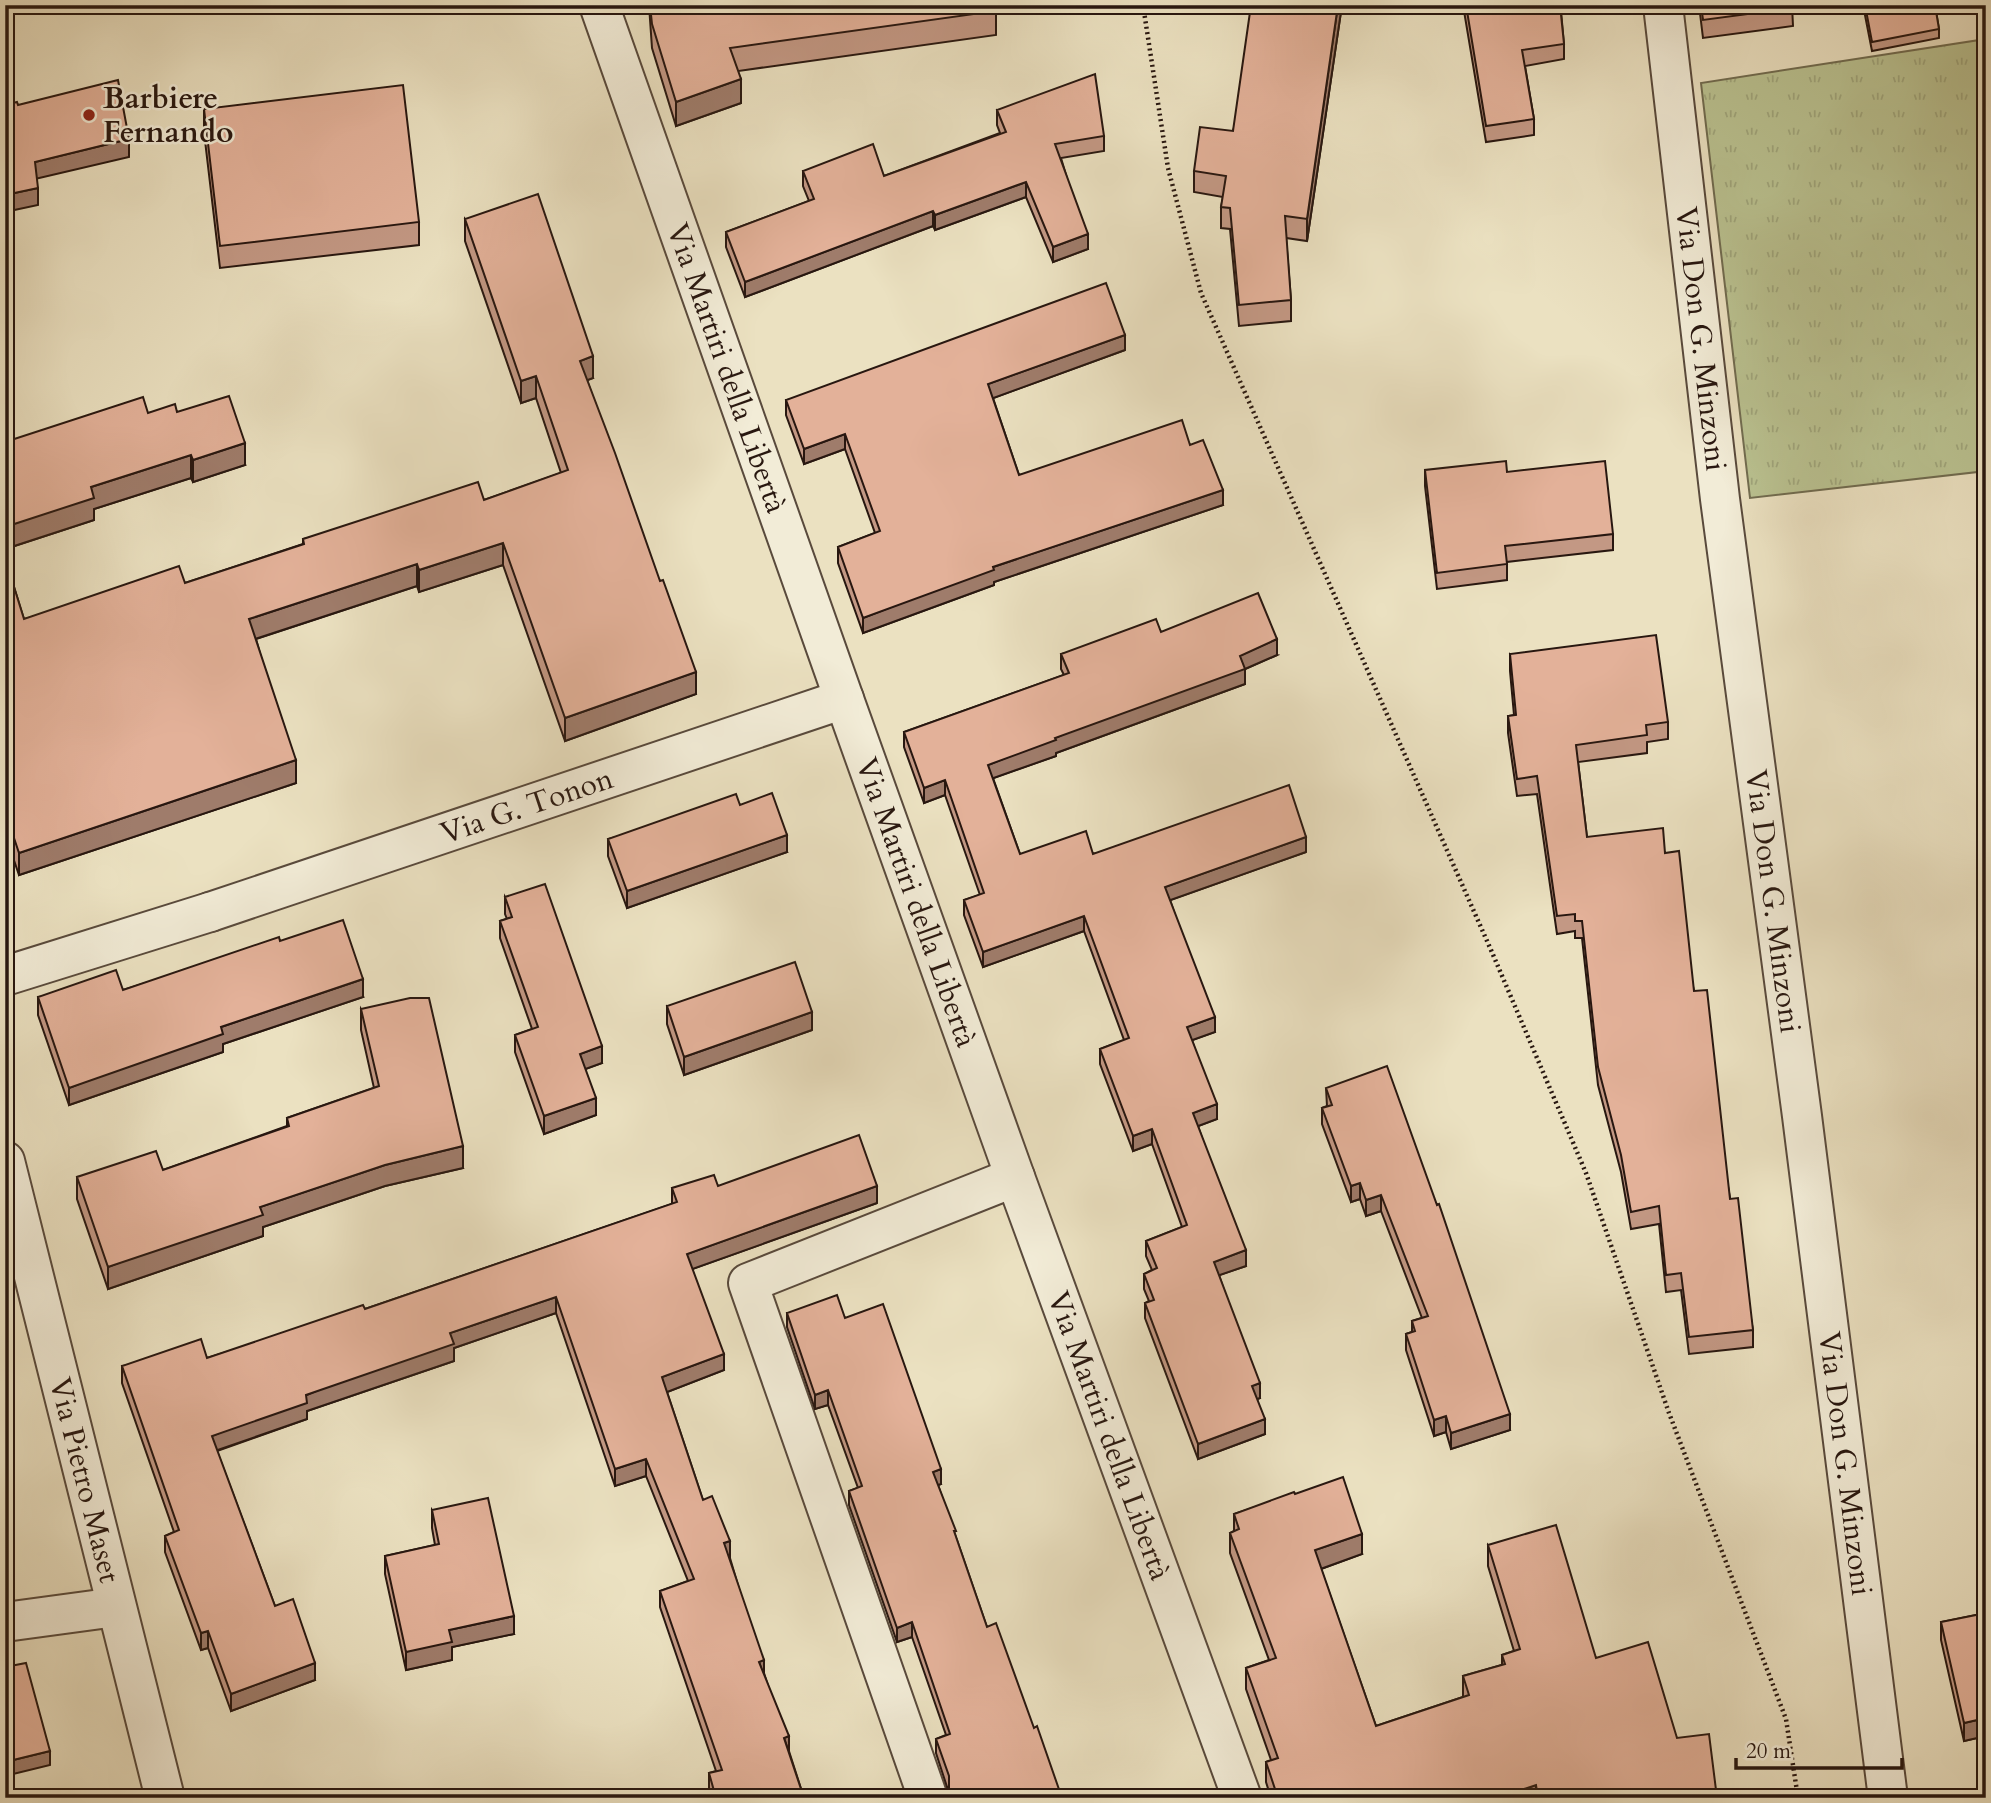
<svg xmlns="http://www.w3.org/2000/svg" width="1991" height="1803" viewBox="0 0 1991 1803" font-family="Cardo,serif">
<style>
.grass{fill:url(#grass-tufts);stroke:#716c50;stroke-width:2}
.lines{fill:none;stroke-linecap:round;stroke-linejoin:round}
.pedestrian-casing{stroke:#594a3c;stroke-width:42}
.minor-casing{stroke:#594a3c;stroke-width:42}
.path{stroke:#281710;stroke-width:4.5;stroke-dasharray:2 3.5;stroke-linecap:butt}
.pedestrian{stroke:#f2ecd7;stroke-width:38}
.minor{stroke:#f2ecd7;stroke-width:38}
.wall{fill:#c39884;stroke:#281710;stroke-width:2}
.shaded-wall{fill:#9f7c6b;stroke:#281710;stroke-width:2}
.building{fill:#e3b199;stroke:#281710;stroke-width:2}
.poi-dot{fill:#8f2418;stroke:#f2ecd7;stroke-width:2.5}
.labels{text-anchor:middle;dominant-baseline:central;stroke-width:5;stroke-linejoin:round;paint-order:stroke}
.poi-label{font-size:30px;font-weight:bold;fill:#281710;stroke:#f2ecd7;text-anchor:start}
.street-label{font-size:30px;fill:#281710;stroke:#f2ecd7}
</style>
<defs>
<pattern id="grass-tufts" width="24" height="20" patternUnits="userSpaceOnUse" patternTransform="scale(1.75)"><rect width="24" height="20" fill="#bac291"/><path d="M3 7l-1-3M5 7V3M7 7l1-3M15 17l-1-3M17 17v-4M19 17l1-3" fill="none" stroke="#a0a67c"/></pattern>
</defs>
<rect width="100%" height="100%" fill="#ebe1c1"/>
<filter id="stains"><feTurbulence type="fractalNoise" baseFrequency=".00286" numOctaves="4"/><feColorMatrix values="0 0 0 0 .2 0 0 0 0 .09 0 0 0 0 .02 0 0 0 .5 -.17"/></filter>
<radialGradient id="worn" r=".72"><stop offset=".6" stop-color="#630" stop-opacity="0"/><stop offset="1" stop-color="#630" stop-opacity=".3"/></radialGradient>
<path class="grass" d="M1986 39V471L1750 498 1701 83Z"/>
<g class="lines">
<g class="pedestrian-casing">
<path id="pedestrian" d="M5 976 210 912"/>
</g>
<g class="minor-casing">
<g id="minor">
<path id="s1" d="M599 5 844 699 1015 1177 1242 1798"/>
<path id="s2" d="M1663 5 1720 499 1802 1116 1888 1798"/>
<path id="s3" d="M210 912 844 699"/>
<path id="s4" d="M5 1161 165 1798"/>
<path d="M5 1622 116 1607"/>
<path d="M928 1798 748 1283 1015 1177"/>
</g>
</g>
<path class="path" d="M1143 5 1168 168 1201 293 1491 950 1586 1173 1669 1413 1786 1719 1798 1798"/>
<use href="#pedestrian" class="pedestrian"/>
<use href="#minor" class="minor"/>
</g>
<path class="wall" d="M649 5H996V35L738 71 741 103 676 126 652 48Z
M1268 5H1342L1307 241 1286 238 1291 300V321L1239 326 1230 229 1221 228V207L1223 197 1194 192V171L1233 131Z
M1463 5H1571V12L1561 11 1564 44V59L1525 66 1534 119V135L1486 142Z
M1699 5H1792L1793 26 1703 38Z
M1863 5H1935L1939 29V38L1872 51Z
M204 109 419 222V245L220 268 204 132Z
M997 110 1104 136V151L1061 158 1088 249 1053 262 1026 197 935 230 933 226 745 297 726 247V232L809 201 803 186V171L884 176 1000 133 997 125Z
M465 219 593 378 587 380 696 694 565 741 503 565 419 592 417 586 256 639 296 783 19 875 5 834V558L24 619 185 583 303 544V539L484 500 561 473 536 398 521 403 465 241Z
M1125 350 993 398 1019 475 1190 445 1223 505 994 582V585L863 633 838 563V547L875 533 845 449 804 464 786 415V400Z
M177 412 245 465 193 482 191 478 94 509V520L5 549V442L148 413Z
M1425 470 1507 472 1613 534V550L1507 562V580L1437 589 1425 486Z
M1161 632 1277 655 1245 669V684L1056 753V756L993 778 1020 854 1306 852 1170 900 1215 1032 1192 1040 1217 1119 1198 1126 1246 1266 1219 1275 1260 1398 1257 1399 1265 1434 1198 1459 1145 1318V1303L1149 1301 1144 1289V1274L1152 1270 1146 1256V1241L1182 1227 1152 1144 1133 1151 1100 1064V1049L1124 1040 1084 931 983 967 964 915V900L980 895 945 795 924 803 904 747V732L1064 675 1061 669V654Z
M1510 654 1668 722V739L1647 742V753L1578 762 1587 837 1665 853 1694 991 1753 1330V1347L1689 1354 1681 1290 1666 1292 1659 1224 1631 1229 1621 1172 1598 1085 1582 938H1575V931L1557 934 1537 794 1517 796 1508 733V716L1514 715 1510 671Z
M740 805 787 852 627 908 608 856V839Z
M505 897 602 1063 585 1069 596 1115 544 1134 515 1052V1035L532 1029 500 938V921L507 919 505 914Z
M280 941 363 997 223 1044V1052L69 1105 38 1015V997L123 990Z
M667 1006 812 1030 684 1075 667 1024Z
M361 1009 463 1168 385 1186 263 1227V1236L108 1289 77 1199V1177L163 1170 287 1126V1118L374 1088 361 1030Z
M1326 1088 1510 1430 1451 1449 1446 1432 1434 1436 1406 1350V1334L1412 1332V1321L1422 1318 1381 1211 1366 1216 1360 1199 1351 1202 1322 1124V1108L1327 1106Z
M718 1186 877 1203 692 1269 724 1370 667 1392 703 1500 730 1558 764 1673 804 1798H711L709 1790V1773L716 1771 660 1607V1591L688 1581 646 1476 615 1486 556 1313 454 1348V1361L307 1411V1419L217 1451 275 1606 315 1680 231 1711 208 1648 201 1650 165 1552V1536L174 1532 122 1383V1366L207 1358 365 1309 672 1204V1188Z
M787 1313 845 1318 941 1484 938 1485 987 1627 948 1790 936 1753V1739L946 1735 912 1637 897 1642 849 1505V1491L858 1488 828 1405 815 1409 787 1327Z
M1295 1494 1362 1554 1321 1569 1376 1726 1463 1697V1676L1502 1665V1655L1514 1651 1488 1566V1545L1596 1658 1677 1738 1717 1798H1271L1266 1782V1762L1271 1760 1246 1689V1668L1269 1660 1230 1553V1533L1234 1531V1514Z
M432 1510 514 1634 452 1647V1660L406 1670 385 1574V1556L435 1545 432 1528Z
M1986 1613V1736L1964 1741 1941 1640V1622Z"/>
<path class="shaded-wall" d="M1338 5H1342L1307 241V219Z
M741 79V103L676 126V102Z
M129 139V157L35 179V162Z
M1026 182V197L935 230V215Z
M38 188V205L5 212V195Z
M933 211V226L745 297V282Z
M1088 234V249L1053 262V247Z
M1125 335V350L988 400V384Z
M593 356V378L580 383V361Z
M536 376V398L521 403V381Z
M845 434V449L804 464V449Z
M245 443V465L193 482V460Z
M191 455V478L94 509V520L5 549V527L91 487Z
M1223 490V505L994 582V585L863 633V618L993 567Z
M503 543V565L419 592V570Z
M417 564V586L249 641V619Z
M1277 639V655L1245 669V684L1056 753V756L988 780V765L1055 738Z
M696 672V694L565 741V718Z
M296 760V783L19 875V853Z
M945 780V795L924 803V788Z
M787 835V852L627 908V891Z
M1306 837V852L1165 902V887Z
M1084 916V931L983 967V952Z
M363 979V997L223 1044V1052L69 1105V1088L221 1027Z
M812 1012V1030L684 1075V1057Z
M1215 1017V1032L1187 1042V1027Z
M602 1046V1063L580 1071V1054Z
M596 1098V1115L544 1134V1116Z
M1217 1104V1119L1193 1128V1113Z
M1152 1129V1144L1133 1151V1136Z
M463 1146V1168L385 1186 263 1227V1236L108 1289V1267L260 1207 385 1165Z
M1360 1183V1199L1351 1202V1186Z
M877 1186V1203L687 1271V1254Z
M1381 1195V1211L1366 1216V1200Z
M1246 1250V1266L1214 1277V1262Z
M556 1297V1313L454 1348V1361L307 1411V1419L212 1452V1436L450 1333Z
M724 1354V1370L662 1394V1377Z
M1260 1383V1398L1252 1401V1386Z
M828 1390V1405L815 1409V1395Z
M1510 1414V1430L1451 1449V1433Z
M1446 1416V1432L1434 1436V1420Z
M1265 1419V1434L1198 1459V1444Z
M646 1459V1476L615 1486V1469Z
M941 1469V1484L933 1487V1472Z
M1362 1534V1554L1315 1571V1550Z
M730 1541V1558L724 1560V1543Z
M514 1616V1634L452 1647V1660L406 1670V1652L449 1630Z
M912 1622V1637L897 1642V1628Z
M208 1631V1648L201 1650V1633Z
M764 1660V1677L759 1662Z
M315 1663V1680L231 1711V1694Z
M1986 1718V1736L1964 1741V1723Z
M789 1736V1752L784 1738Z
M50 1751V1765L5 1776V1762Z
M1536 1785V1798H1498Z"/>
<path class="building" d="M650 5H996V11L730 48 741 79 676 102 652 24Z
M1268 5H1338L1307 219 1285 216 1291 300 1239 305 1230 208 1221 207 1226 176 1194 171 1200 127 1233 131 1250 12Z
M1466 5H1560L1564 44 1522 50 1534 119 1486 126Z
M1701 5H1792L1793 8 1703 20Z
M1865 5H1935L1939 29 1872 42Z
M1095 74 1104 136 1055 144 1088 234 1053 247 1026 182 935 215 933 211 745 282 726 232 814 199 803 171 873 144 884 176 1006 132 997 110Z
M118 80 129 139 35 162 38 188 5 195V105L17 102 18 105Z
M403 85 419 222 220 246 204 109Z
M538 194 593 356 580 361 615 453 660 581 663 580 696 672 565 718 503 543 419 570 417 564 249 619 296 760 19 853 5 811V558L24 619 179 566 185 583 304 544 303 539 478 482 484 500 568 470 536 376 521 381 465 219Z
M1106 283 1125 335 988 384 1019 475 1182 420 1190 445 1203 440 1223 490 993 567 994 570 863 618 838 547 880 531 845 434 804 449 786 400Z
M229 396 245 443 193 460 191 455 91 487 94 498 5 527V442L143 397 148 413 175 404 177 412Z
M1506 461 1507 472 1605 461 1613 534 1505 546 1507 564 1437 573 1425 470Z
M1258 593 1277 639 1240 656 1245 669 1055 738 1056 740 988 765 1020 854 1086 831 1093 854 1289 785 1306 837 1165 887 1215 1017 1187 1027 1217 1104 1193 1113 1246 1250 1214 1262 1260 1383 1252 1386 1265 1419 1198 1444 1145 1303 1154 1300 1144 1274 1157 1268 1146 1241 1187 1225 1152 1129 1133 1136 1100 1049 1129 1038 1084 916 983 952 964 900 984 893 945 780 924 788 904 732 1069 673 1061 654 1156 619 1161 632Z
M1656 635 1668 722 1646 725 1647 735 1576 745 1587 837 1663 828 1665 853 1679 851 1694 991 1707 990 1730 1199 1738 1198 1753 1330 1689 1337 1681 1273 1666 1275 1659 1206 1631 1212 1621 1155 1598 1067 1582 921H1575V914L1557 916 1537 776 1517 779 1508 716 1516 715 1510 654Z
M772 793 787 835 627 891 608 839 736 794 740 805Z
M545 884 602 1046 580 1054 596 1098 544 1116 515 1035 538 1027 500 921 512 917 505 897Z
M343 920 363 979 221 1027 223 1034 69 1088 38 997 116 970 123 990 279 937 280 941Z
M795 962 812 1012 684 1057 667 1006Z
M410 998H429L463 1146 385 1165 260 1207 263 1215 108 1267 77 1177 156 1151 163 1170 289 1126 287 1118 379 1086 361 1009Z
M1387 1066 1437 1205 1439 1204 1510 1414 1451 1433 1446 1416 1434 1420 1406 1334 1415 1331 1412 1321 1428 1316 1381 1195 1366 1200 1360 1183 1351 1186 1322 1108 1332 1105 1326 1088Z
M859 1135 877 1186 687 1254 724 1354 662 1377 703 1500 712 1496 730 1541 724 1543 764 1660 759 1662 789 1736 784 1738 804 1798H716L709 1773 722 1770 660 1591 694 1579 646 1459 615 1469 556 1297 450 1333 454 1344 306 1395 307 1403 212 1436 275 1606 293 1599 315 1663 231 1694 208 1631 201 1633 165 1536 179 1530 122 1366 201 1339 207 1358 363 1305 365 1309 677 1202 672 1188 714 1175 718 1186Z
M837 1295 845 1318 883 1304 941 1469 933 1472 956 1531H954L987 1627 996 1623 1034 1728 1037 1726 1062 1798H944L949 1788V1776L936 1739 950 1734 912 1622 897 1628 849 1491 862 1486 828 1390 815 1395 787 1313Z
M1343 1477 1362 1534 1315 1550 1376 1726 1469 1695 1463 1676 1505 1664 1502 1655 1520 1649 1488 1545 1556 1525 1596 1658 1648 1642 1677 1738 1709 1734 1717 1798H1538L1536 1785 1498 1798H1278L1266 1762 1278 1758 1246 1668 1276 1658 1230 1533 1239 1529 1234 1514 1294 1492 1295 1494Z
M488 1498 514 1616 449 1630 452 1642 406 1652 385 1556 439 1544 432 1510Z
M1986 1613V1718L1964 1723 1941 1622Z
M26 1663 50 1751 5 1762V1667Z"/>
<circle class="poi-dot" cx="89" cy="115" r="7"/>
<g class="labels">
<g class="poi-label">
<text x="103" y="98">Barbiere<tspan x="103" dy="34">Fernando</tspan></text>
</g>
<g class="street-label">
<text stroke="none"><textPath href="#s2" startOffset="336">Via Don G. Minzoni</textPath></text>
<text stroke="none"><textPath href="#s1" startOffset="385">Via Martiri della Libertà</textPath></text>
<text stroke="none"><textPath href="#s3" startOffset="334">Via G. Tonon</textPath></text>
<text stroke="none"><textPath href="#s2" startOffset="903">Via Don G. Minzoni</textPath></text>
<text stroke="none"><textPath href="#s1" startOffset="952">Via Martiri della Libertà</textPath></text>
<text stroke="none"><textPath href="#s1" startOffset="1519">Via Martiri della Libertà</textPath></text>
<text stroke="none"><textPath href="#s2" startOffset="1470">Via Don G. Minzoni</textPath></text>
<text stroke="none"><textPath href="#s4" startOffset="329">Via Pietro Maset</textPath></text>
</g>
</g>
<rect width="1991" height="1803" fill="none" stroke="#ebe1c1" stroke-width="28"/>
<rect x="7" y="7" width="1977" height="1789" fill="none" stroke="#281710" stroke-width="3.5"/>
<rect x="14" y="14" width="1963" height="1775" fill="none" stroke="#281710" stroke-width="2"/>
<path d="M1736 1758v10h166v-10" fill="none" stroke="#281710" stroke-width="3.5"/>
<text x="1746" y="1758" font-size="21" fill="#281710" stroke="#f2ecd7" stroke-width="5" paint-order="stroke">20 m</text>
<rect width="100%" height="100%" filter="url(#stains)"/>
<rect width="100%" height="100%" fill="url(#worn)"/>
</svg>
